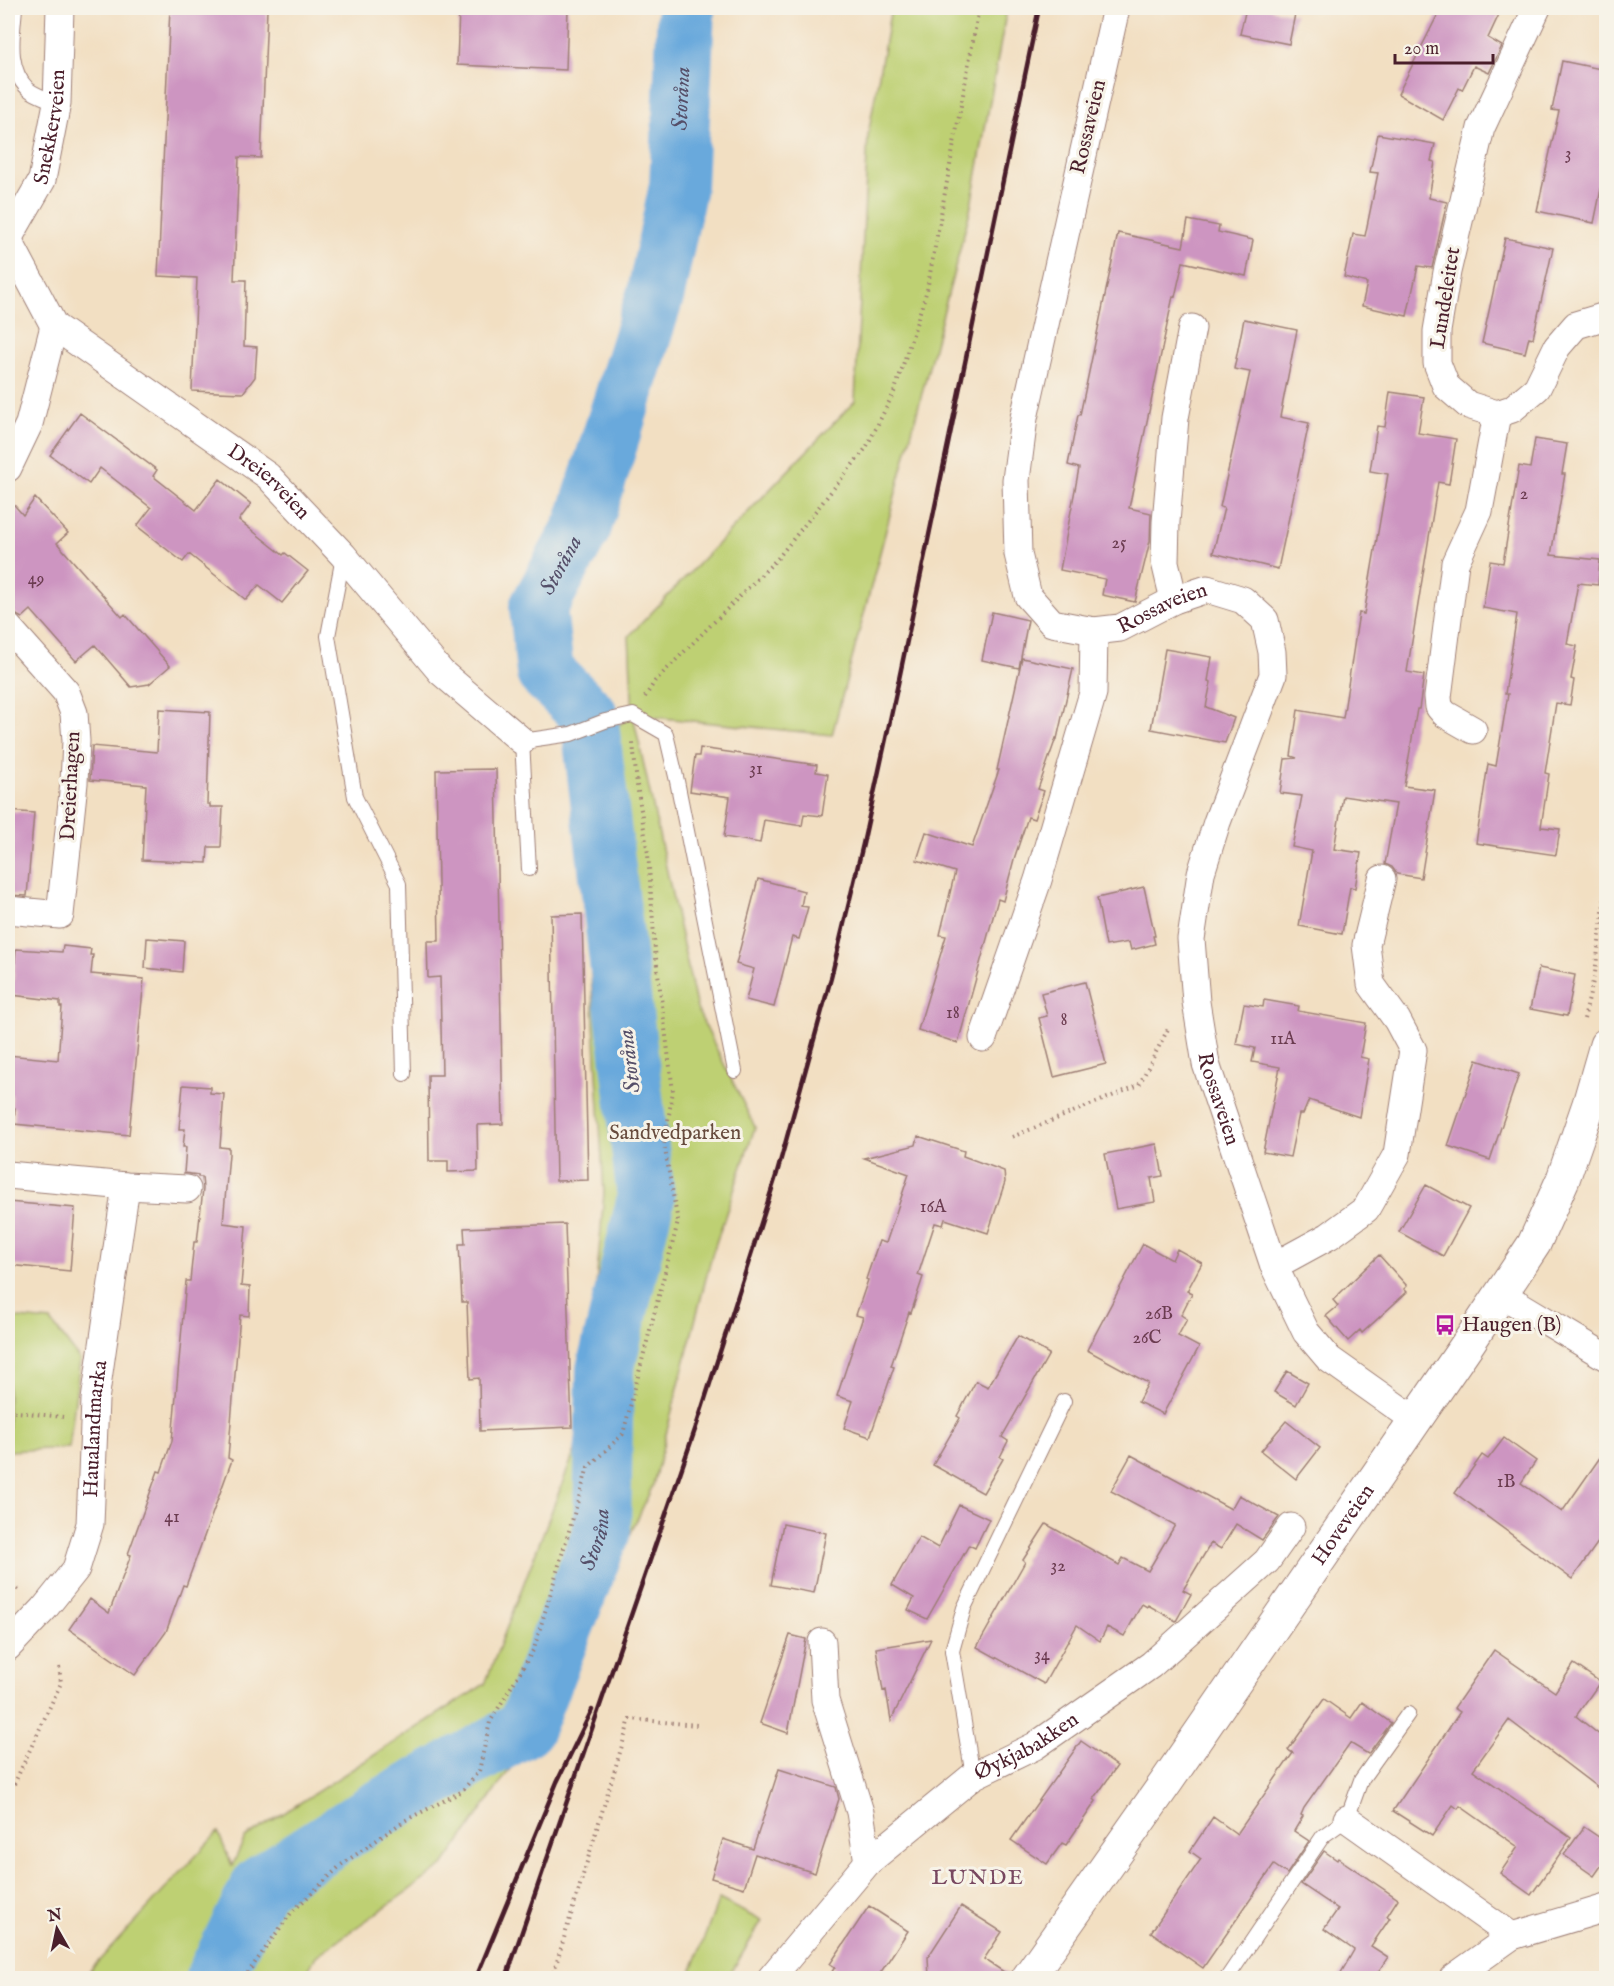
<svg xmlns="http://www.w3.org/2000/svg" width="1614" height="1986" viewBox="0 0 1614 1986" font-family="'IM FELL English',serif">
<style>
.green{fill:#bed073;stroke:#84784f;stroke-width:1.5}
.lines{fill:none;stroke-linecap:round;stroke-linejoin:round}
.river{stroke:#69a9dc;stroke-width:58}
.building{fill:#cd95c1}
.lane-casing{stroke:#9e7f76;stroke-width:16}
.street-casing{stroke:#9e7f76;stroke-width:29}
.secondary-casing{stroke:#9e7f76;stroke-width:35}
.path{stroke:#9e7f76;stroke-width:4;stroke-dasharray:1.5 4.5;stroke-linecap:butt}
.lane{stroke:#fff;stroke-width:14}
.street{stroke:#fff;stroke-width:27}
.secondary{stroke:#fff;stroke-width:33}
.rail{stroke:#4a1f2b;stroke-width:4.5}
.labels{text-anchor:middle;dominant-baseline:central;stroke-width:6;stroke-linejoin:round;paint-order:stroke}
.number-label{font-size:18px;fill:#6b3c50}
.street-label{font-size:21px;fill:#4a1f2b;stroke:#f7f3e8}
.park-label{font-size:21px;fill:#674b3d;stroke:#f7f3e8}
.poi-label{font-size:21px;fill:#4a1f2b;stroke:#f7f3e8;text-anchor:start}
.water-label{font-size:22px;font-style:italic;fill:#554f69;stroke:#f7f3e8}
.neighbourhood-label{font-size:22px;letter-spacing:1.5px;fill:#784860;stroke:#f7f3e8}
</style>
<rect width="100%" height="100%" fill="#f7f3e8"/>
<filter id="ink" filterUnits="userSpaceOnUse"><feTurbulence type="fractalNoise" baseFrequency=".0167" numOctaves="2"/><feDisplacementMap in="SourceGraphic" scale="12" xChannelSelector="R" yChannelSelector="G"/><feConvolveMatrix kernelMatrix="1 2 1 2 8 2 1 2 1" color-interpolation-filters="sRGB"/></filter>
<filter id="wash" filterUnits="userSpaceOnUse"><feTurbulence type="fractalNoise" baseFrequency=".008" numOctaves="4" result="noise"/><feDisplacementMap in="SourceGraphic" scale="24" xChannelSelector="R" yChannelSelector="G"/><feGaussianBlur stdDeviation="1.35" result="paint"/><feColorMatrix in="noise" values="0 0 0 0 0 0 0 0 0 0 0 0 0 0 0 0 0 1.4 0 .05"/><feComposite in="paint" operator="in"/></filter>
<g filter="url(#wash)">
<rect width="100%" height="100%" fill="#f2dfc2"/>
<path class="green" d="M891 8H1007L970 211 832 735 633 715 697 1009 755 1127 712 1255 653 1485 548 1714 443 1866 316 1956 304 1978H83L218 1832 232 1866 245 1838 485 1684 584 1427 604 1193 578 753 633 715 629 636 855 401 868 135Z
M8 1317 51 1321 80 1360 69 1448 8 1451Z
M719 1899 762 1921 728 1978H689Z"/>
<g class="lines">
<path class="river" id="s1" d="M214 1978 260 1885 379 1809 525 1728 602 1531 605 1370 646 1198 589 715 545 672 538 608 583 526 656 293 678 186 686 8"/>
</g>
<g id="blocks">
<path class="building" d="M170 8 267 10 261 158 239 157 234 280H246L244 346 257 347 255 377 243 393 192 391 197 278 158 276Z
M459 8H568L566 70 457 65Z
M1246 8H1265L1295 14 1289 44 1240 34Z
M1441 8H1502L1488 38 1502 46 1489 73 1474 66 1462 90 1459 88 1443 120 1398 94Z
M1562 61 1606 70V165L1594 223 1537 211 1559 111 1552 110Z
M1378 134 1435 144 1431 161 1435 162 1429 198 1447 202 1432 268 1418 266 1407 316 1362 306 1367 283 1344 277 1353 234 1365 236 1378 173 1370 172Z
M1188 220 1219 226 1218 232 1253 240 1246 276 1183 262 1175 297 1173 296 1129 508 1151 513 1150 541 1135 602 1102 595 1105 579 1060 570 1079 468 1068 465 1078 415H1080L1118 233 1183 247Z
M1505 238 1553 248 1533 338 1529 337 1525 353 1482 343Z
M1244 319 1297 330 1280 417 1309 423 1278 569 1213 553 1224 508 1220 507 1250 372 1234 369Z
M1390 392 1424 397 1418 433 1456 439 1449 484 1438 482 1407 672 1424 675 1419 709H1417L1404 786 1435 790 1421 878 1397 874 1392 867 1385 864 1396 804 1343 796 1334 849 1361 853 1355 888 1350 887 1342 934 1299 926 1312 851 1292 847 1302 796 1280 793 1285 759 1297 758 1291 756 1298 710 1343 718 1359 613 1364 614 1388 474 1370 471 1377 426 1385 427Z
M80 413 157 470 153 476 196 510 220 479 251 504 239 520 283 555 285 553 308 571 282 603 259 585 246 600 189 554 183 562 137 526 151 508 100 468 89 484 50 455Z
M1535 439 1567 444 1562 474H1565L1551 555 1600 560 1598 585 1578 583 1567 644 1577 646 1571 679 1574 680 1570 705 1556 703 1545 773 1549 774 1541 827 1560 829 1556 855 1476 843 1488 764 1496 766 1508 694H1505L1517 614 1483 608 1490 561 1503 563 1519 466 1530 468Z
M8 498 23 515 35 498 68 533 57 543 122 617 125 614 170 666 149 684 131 687 95 645 76 661 31 610 22 618 11 612 8 608Z
M992 612 1028 620 1019 668 982 660Z
M1165 649 1212 657 1208 681 1211 682 1206 707 1234 718 1225 743 1151 729Z
M1022 658 1073 669 1057 739 1056 738 1038 789 1044 791 1034 819 1028 817 1014 859 1003 901 998 899 958 1043 918 1030 946 936 940 935 955 872 917 860 926 832 972 847 999 770H997Z
M159 709 210 712 207 804H210V807H223L221 847H208L207 863 142 860 146 785 90 780 92 746 157 752Z
M700 748 817 765 816 772 828 774 822 816 804 814 802 826 764 820 760 843 724 837 730 797 690 791 695 756H699Z
M496 769 503 1124 477 1125 478 1171 448 1172V1161H429L428 1075H442L440 977 428 978 427 941H439L436 770Z
M8 811 34 813 27 896 8 895Z
M758 879 804 891 801 906 808 907 799 939 792 937 774 1007 746 1000 754 969 736 964Z
M1144 887 1155 936H1153L1155 944 1131 950 1129 942 1106 946 1097 898Z
M582 914 588 1180 556 1181 551 915Z
M147 938 184 941 182 972 145 968Z
M63 946 91 949 90 955H93L91 974 144 979 129 1135 14 1124 15 1108 11 1107 12 1095 8 1094V1055L58 1060 62 1007H60V1001L12 995 16 949 62 952Z
M1539 968 1575 975 1567 1016 1530 1009Z
M1085 982 1106 1064 1054 1077 1039 1018 1047 1016 1041 993Z
M1264 1000 1299 1006 1298 1011 1366 1023 1360 1057 1369 1059 1359 1117 1309 1100 1303 1114H1299L1290 1157 1263 1152 1280 1067 1252 1062 1255 1048 1236 1044 1244 1004 1263 1007Z
M1477 1060 1519 1074 1490 1160 1448 1146Z
M183 1085 210 1087V1093L224 1094 220 1147 229 1148V1154L223 1223 246 1226 241 1286 250 1287 249 1316 240 1315 228 1458 232 1460 186 1586 183 1585 166 1632 135 1675 69 1629 90 1599 109 1613 131 1555 128 1554 158 1471 161 1472 172 1441 186 1281H190L194 1242H197L203 1189 202 1177H198V1175L184 1173 186 1147H183L185 1129H179Z
M918 1136 964 1151 963 1156 1004 1171 1005 1182 988 1233 945 1219 943 1225 935 1223 918 1275 923 1277 911 1313 909 1312 891 1366 894 1367 870 1437 844 1428 853 1401 837 1396 863 1317 856 1315 868 1280 866 1279 879 1241 886 1243 909 1174 864 1158 916 1145Z
M1157 1144 1163 1176 1151 1178 1155 1202 1116 1209 1105 1154Z
M1426 1185 1469 1208 1443 1256 1399 1232Z
M8 1202 75 1208 70 1271 8 1265Z
M565 1224 572 1427 480 1431 479 1378 470 1379 467 1302H462L459 1244H465L464 1228Z
M1143 1244 1172 1260 1177 1249 1202 1263 1187 1291 1192 1293 1181 1315 1187 1319 1178 1336 1199 1347 1163 1414 1138 1402 1148 1383 1087 1350Z
M1379 1255 1407 1286 1404 1289 1407 1292 1362 1333 1360 1330 1348 1341 1326 1316 1338 1306 1333 1300Z
M1018 1336 1049 1354 1002 1437 1008 1441 1000 1457 1003 1459 983 1493 933 1465 960 1418 957 1416 976 1381 988 1387Z
M1287 1371 1308 1383 1296 1405 1274 1392Z
M1286 1421 1320 1448 1296 1479 1261 1451Z
M1504 1438 1536 1461 1521 1483 1562 1512 1606 1449V1531L1572 1579 1455 1493 1482 1455 1488 1459Z
M1131 1455 1231 1509 1239 1495 1279 1517 1262 1540 1236 1524 1221 1549 1211 1543 1183 1590 1191 1594 1176 1621 1148 1605 1147 1607 1142 1604 1124 1636 1107 1627 1100 1641 1077 1625 1044 1684 977 1647 1025 1562 1023 1560 1046 1524 1119 1565 1123 1558 1148 1571 1175 1525 1111 1491Z
M959 1505 989 1519 975 1548 969 1545 927 1619 908 1610 914 1598 892 1585 919 1537 938 1548Z
M783 1524 826 1533 814 1593 771 1585Z
M790 1635 806 1639 788 1733 760 1723Z
M931 1639 891 1720 886 1690 883 1691 876 1648Z
M1494 1650 1555 1692 1574 1664 1600 1682 1576 1716 1606 1740V1794L1509 1720 1473 1770 1571 1838 1531 1895 1500 1873 1518 1847 1460 1806 1458 1809 1453 1805 1432 1836 1393 1811 1460 1712 1454 1708Z
M1324 1699 1351 1718 1362 1702 1391 1723 1368 1754 1350 1743 1304 1808 1301 1815 1303 1816 1294 1831 1309 1841 1287 1874 1274 1865 1203 1968 1151 1932 1201 1859 1190 1851 1213 1817 1237 1834 1293 1753 1288 1750Z
M1081 1741 1117 1766 1094 1799 1096 1801 1066 1845 1062 1843 1047 1864 1011 1840Z
M779 1769 836 1787 839 1799 815 1873 755 1854 744 1888 711 1878 723 1839 753 1849Z
M1584 1827 1606 1842V1859L1594 1876 1564 1855Z
M1324 1851 1337 1860 1338 1858 1398 1899 1387 1916 1390 1918 1371 1946 1388 1957 1374 1978H1338L1354 1950 1324 1929 1338 1909 1301 1884Z
M869 1906 908 1931 877 1978H828L835 1967 830 1964Z
M961 1906 1002 1932 984 1959 1010 1976V1978H929L928 1957Z"/>
</g>
</g>
<g filter="url(#ink)">
<use href="#blocks" fill-opacity="0" stroke="#9e7f76" stroke-width="1.5"/>
<g class="lines">
<g class="lane-casing">
<path id="lane" d="M15 8C13 34 6 68 28 89 35 95 48 99 57 103
M343 557 328 636 355 797 399 884 404 1074
M529 869 522 741 571 734 605 721 633 715 666 734 677 781 735 1071
M973 1776 952 1651 964 1608 1064 1401
M1227 1978 1323 1836 1347 1819 1361 1780 1408 1714"/>
</g>
<g class="street-casing">
<g id="street">
<path id="s2" d="M1116 8 1024 418 1016 480 1018 554 1028 596 1052 623 1094 631 1120 628 1174 600 1207 589 1243 600 1265 620 1272 652 1273 675 1217 822 1201 873 1191 939 1196 1002 1206 1064 1274 1266 1306 1332 1329 1359 1415 1420"/>
<path d="M1537 8 1481 128 1447 272 1437 331V363L1446 386 1468 405 1497 414 1512 409 1537 388 1557 347 1576 325 1606 316"/>
<path id="s3" d="M8 239 54 326 268 476 343 555 441 672 522 741"/>
<path id="s4" d="M8 239 42 180 57 103 60 8"/>
<path d="M8 468 29 424 54 326"/>
<path d="M1174 600 1165 562 1166 522 1175 418 1192 328"/>
<path d="M8 627 66 692 74 713 76 741 74 783 60 915 8 910"/>
<path d="M1473 730 1445 714 1439 707 1438 697 1455 563 1479 511 1497 414"/>
<path d="M983 1038 1038 880 1093 693 1094 631"/>
<path d="M8 1175 126 1186 187 1189"/>
<path d="M1274 1266 1329 1236 1366 1209 1397 1154 1413 1050 1397 1020 1371 984 1366 945 1382 879"/>
<path d="M1501 1294 1606 1357"/>
<path d="M822 1642 825 1700 860 1812 868 1862"/>
<path id="s5" d="M8 1647 44 1609 76 1569 90 1524 95 1400 126 1186"/>
<path d="M1347 1819 1512 1936"/>
<path id="s6" d="M771 1978 868 1862 973 1776 1035 1746 1151 1665 1267 1561 1291 1527"/>
<path d="M1453 1978 1512 1936 1606 1908"/>
</g>
</g>
<g class="secondary-casing">
<g id="secondary">
<path id="s7" d="M1028 1978 1167 1781 1469 1342 1534 1244 1563 1179 1589 1104 1606 1045"/>
</g>
</g>
<path class="path" d="M645 697 655 681 778 558 866 448 895 390 927 290 979 8
M1584 1019 1595 973 1606 889
M1012 1137 1139 1085 1169 1027
M8 1411 63 1417
M8 1581 20 1591
M9 1795 61 1683 59 1666
M244 1978 291 1913 341 1865 404 1821 461 1792 479 1771 490 1722 534 1649 588 1467 623 1434 678 1222 664 1144 673 1091 655 950 648 854 637 785 633 743
M552 1978 630 1719 697 1725"/>
<use href="#lane" class="lane"/>
<use href="#street" class="street"/>
<use href="#secondary" class="secondary"/>
<path class="rail" d="M476 1978 557 1782 592 1710
M506 1978 697 1424 777 1173 831 978 863 844 899 679 1039 8"/>
</g>
</g>
<defs>
<g id="bus-bare" transform="scale(1.62)"><path d="M-5-6H5V4H4V6H2V4H-2V6H-4V4H-5ZM-3.5-4V0h7V-4ZM-3.5 1.2v1.5H-2V1.2ZM2 1.2v1.5H3.5V1.2Z" fill="#b5179e" stroke="#f7f3e8" stroke-width="2.5" paint-order="stroke"/></g>
</defs>
<g fill-rule="evenodd">
<use href="#bus-bare" x="1445" y="1325"/>
</g>
<g class="labels">
<g class="number-label">
<text x="1568" y="154">3</text>
<text x="1524" y="494">2</text>
<text x="1119" y="543">25</text>
<text x="36" y="579">49</text>
<text x="756" y="769">31</text>
<text x="953" y="1013">18</text>
<text x="1064" y="1020">8</text>
<text x="1283" y="1039">11A</text>
<text x="933" y="1207">16A</text>
<text x="1159" y="1314">26B</text>
<text x="1147" y="1338">26C</text>
<text x="1506" y="1482">1B</text>
<text x="172" y="1517">41</text>
<text x="1058" y="1566">32</text>
<text x="1042" y="1655">34</text>
</g>
<g class="street-label">
<text stroke="none"><textPath href="#s4" startOffset="122">Snekkerveien</textPath></text>
<text transform="translate(1089 127) rotate(-77)">Rossaveien</text>
<text transform="translate(1446 298) rotate(-81)">Lundeleitet</text>
<text stroke="none"><textPath href="#s3" startOffset="364">Dreierveien</textPath></text>
<text stroke="none"><textPath href="#s2" startOffset="752">Rossaveien</textPath></text>
<text transform="translate(71 786) rotate(-87)">Dreierhagen</text>
<text stroke="none"><textPath href="#s2" startOffset="1364">Rossaveien</textPath></text>
<text stroke="none"><textPath href="#s5" startOffset="246">Haualandmarka</textPath></text>
<text stroke="none"><textPath href="#s7" startOffset="552">Hoveveien</textPath></text>
<text stroke="none"><textPath href="#s6" startOffset="348">Øykjabakken</textPath></text>
</g>
<g class="park-label">
<text x="675" y="1133">Sandvedparken</text>
</g>
<g class="poi-label">
<text x="1462" y="1325">Haugen (B)</text>
</g>
<g class="water-label">
<text stroke="none"><textPath href="#s1" startOffset="2108">Storåna</textPath></text>
<text stroke="none"><textPath href="#s1" startOffset="1622">Storåna</textPath></text>
<text transform="translate(630 1061) rotate(-97)">Storåna</text>
<text stroke="none"><textPath href="#s1" startOffset="614">Storåna</textPath></text>
</g>
<g class="neighbourhood-label">
<text x="978" y="1878">LUNDE</text>
</g>
</g>
<rect width="1614" height="1986" fill="none" stroke="#f7f3e8" stroke-width="30"/>
<g transform="translate(57 1929) rotate(351)" stroke="#f7f3e8" stroke-width="4.5" paint-order="stroke">
<path d="M0-4.5L10 22L0 15L-10 22Z" fill="#4a1f2b"/>
<text y="-9" font-size="16" font-weight="bold" text-anchor="middle" fill="#4a1f2b">N</text>
</g>
<path d="M1395 54v9h98v-9" fill="none" stroke="#4a1f2b" stroke-width="3"/>
<text x="1404" y="54" font-size="18" fill="#4a1f2b" stroke="#f7f3e8" stroke-width="4.5" paint-order="stroke">20 m</text>
</svg>
